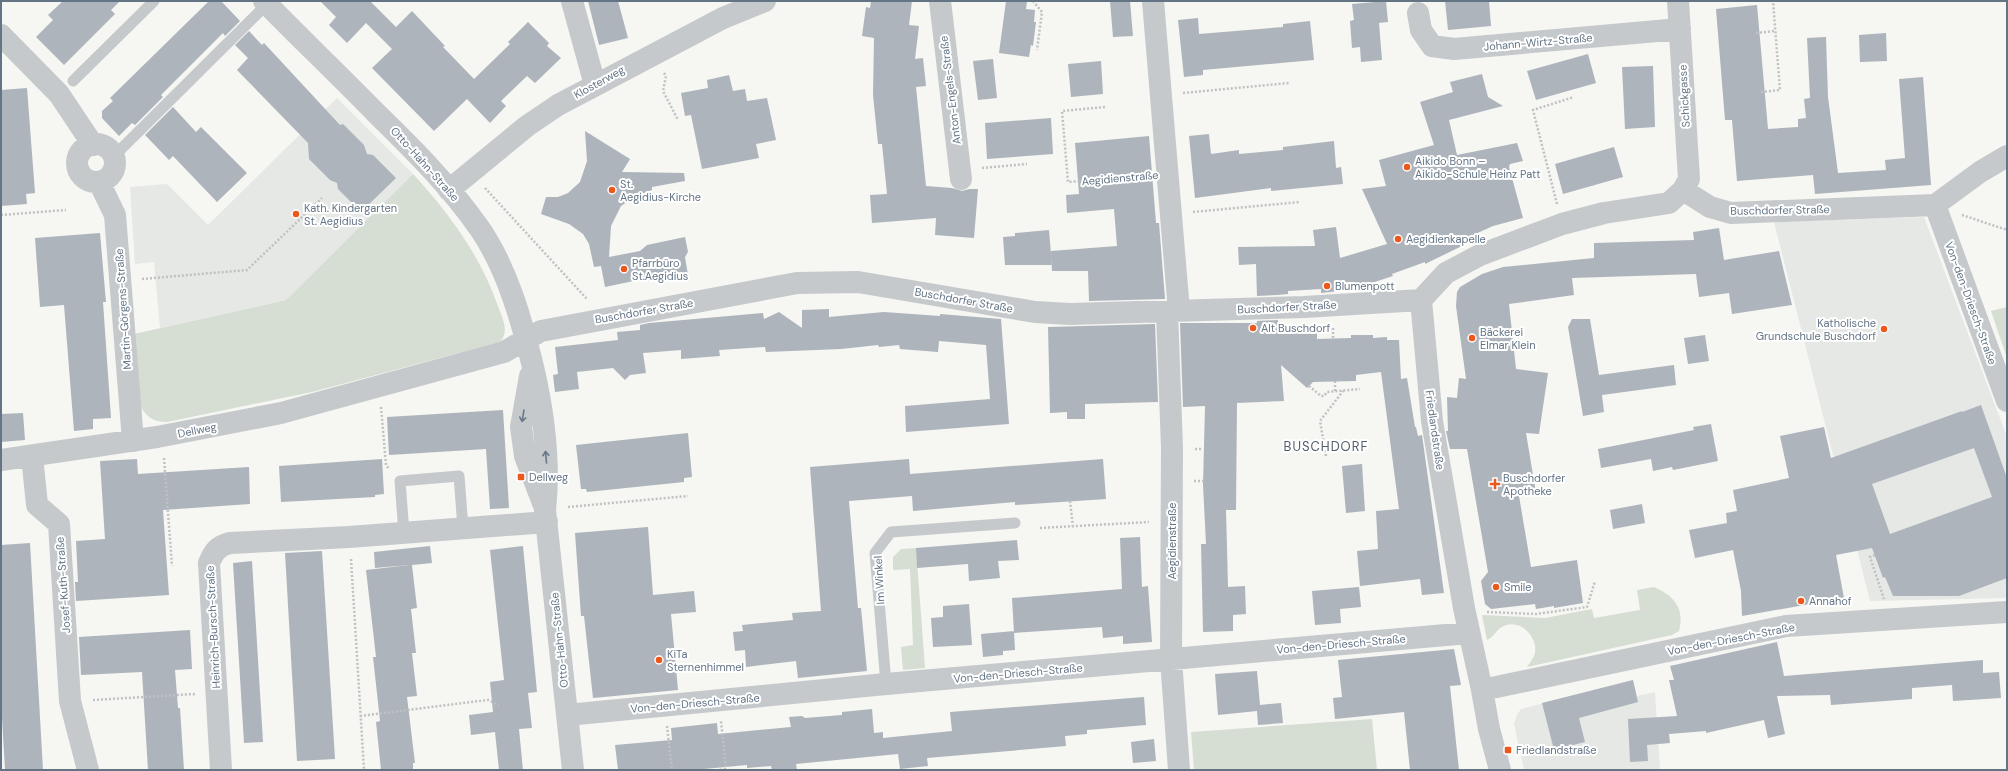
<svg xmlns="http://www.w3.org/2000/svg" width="2008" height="771" viewBox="0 0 2008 771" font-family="'DM Sans',sans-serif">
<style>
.built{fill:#e6e8e5}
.green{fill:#d6ded3}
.building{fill:#adb4bb;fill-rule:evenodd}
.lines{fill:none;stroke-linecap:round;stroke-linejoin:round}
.path{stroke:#bfc1c3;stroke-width:2.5;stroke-dasharray:2 2;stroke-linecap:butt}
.lane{stroke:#c5c9cc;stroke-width:11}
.street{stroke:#c5c9cc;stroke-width:22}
.oneway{stroke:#687889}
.poi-dot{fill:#ec571c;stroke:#fff;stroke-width:1.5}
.labels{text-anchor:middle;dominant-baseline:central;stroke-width:4;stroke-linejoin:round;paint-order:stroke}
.street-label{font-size:11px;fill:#637485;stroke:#fff}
.poi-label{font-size:11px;fill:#637485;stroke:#fff;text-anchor:start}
.quarter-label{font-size:13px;letter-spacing:1px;fill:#525e69;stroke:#fff}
</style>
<rect width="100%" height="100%" fill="#f6f6f2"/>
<path class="built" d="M337 98 413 174 286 300 160 328 154 262 135 264 130 187 167 184 208 225Z
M1924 217 2007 437V598L1870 601 1774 222Z
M1633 680 1637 696 1655 692 1660 770H1524L1514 724 1517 715 1521 709Z"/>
<path class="green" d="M413 174C449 213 480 255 498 306 502 318 510 331 500 342L312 392 167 422C155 422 147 418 141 407L134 334 286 300Z
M2007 307V358L1991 311Z
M916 548 925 668 903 670 901 647 913 645 910 569 893 570V557L901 549Z
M1654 587C1674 596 1685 608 1679 631L1672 635 1527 667C1529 664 1532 660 1534 656 1540 641 1524 620 1506 625 1496 628 1495 637 1487 640L1482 615 1545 618 1592 609 1594 618 1640 610 1637 590Z
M1372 719 1377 770H1194L1191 732Z"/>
<path class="building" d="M63 1H120L111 10 115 14 64 65 36 37 53 20 48 15Z
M209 1H221L240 21 225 36 223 33 161 95 163 97 135 125 132 123 119 136 102 118V111L113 101 110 98Z
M320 1H370L396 27 412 11 445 46 443 47 474 79 510 44 508 42 528 22 549 43 547 46 561 58 535 83 527 76 501 101 506 106 490 123 467 99 434 131 372 68 392 49 366 23 347 43 329 25 336 17Z
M588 1H618L628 38 599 45Z
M871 1H912L909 25 919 26 915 59 923 58 926 86 916 87 926 186 952 188 962 191 969 189H978L974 238 935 235 936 218 872 223 870 195 887 194 882 144H878L873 95 874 38 862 36 866 7 870 8Z
M1006 1H1027L1026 9 1035 10 1034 22H1036L1033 46 1031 45 1029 57 999 53Z
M1110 1H1130L1133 36 1113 37Z
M1386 1 1388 22 1379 23 1382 60 1361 62 1360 47 1352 48 1350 21 1354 20 1352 4Z
M1445 1H1489L1491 26 1448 30Z
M1757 5 1768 129 1798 127V119L1806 118 1804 99 1810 98 1807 38 1826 37 1828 97 1838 173 1886 170 1885 160 1905 158 1899 79 1923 77 1931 185 1815 194 1813 175 1737 181 1732 120H1725L1716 9Z
M1198 18 1199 34 1283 27V24L1310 21 1314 60 1203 70V75L1184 77 1178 20Z
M249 31 262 45 264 43 340 125 343 124 364 145 367 154 373 155 396 178 361 212 338 189 337 183 330 180 309 159 308 143 237 70 248 58 235 45Z
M1886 33 1887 61 1860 62 1859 35Z
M1588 54 1596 83 1536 100 1527 71Z
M993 59 997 98 978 100 973 61Z
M1101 61 1103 94 1071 97 1068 64Z
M1653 66 1655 127 1625 129 1622 67Z
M1482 74 1488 97 1503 106 1449 120 1457 155 1517 143 1523 161 1510 164 1509 167 1523 218 1493 226 1462 240 1464 245 1425 264V262L1392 274 1393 276 1350 290 1321 293V289L1288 291V294L1277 295 1257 296 1256 264 1239 265 1238 247 1315 246 1313 230 1336 227 1340 258 1387 244 1362 189 1386 186 1379 160 1434 145 1420 102 1453 92 1450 82Z
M729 75 733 91 745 89 747 101 767 98 776 140 756 144 759 158 702 169 691 115 685 116 681 93 708 88 707 80Z
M27 88 35 193 26 194 27 204 1 206V90Z
M173 107 196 132 201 127 247 173 217 202 173 156 169 160 145 135Z
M1051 118 1053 154 987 159 985 123Z
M585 131 630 159 622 172 684 173 685 181 652 187V190L634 197 621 206 611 226 609 257 640 251 647 245 685 237 688 252 685 257 688 275 659 281 656 279 645 281 643 279 605 287 601 266 594 267 589 244 583 234 569 224 541 214 546 197H558L568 193 580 182 587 161Z
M1209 134 1211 154 1239 150V154L1283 150V147L1334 141 1336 168 1341 167 1343 184 1271 191V188L1195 198 1189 136Z
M1149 136 1156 223H1159L1165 299 1089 301 1088 271H1052L1051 251 1117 246 1114 209 1067 213 1066 195 1079 194 1075 143Z
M1614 147 1623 177 1563 194 1555 164Z
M1719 228 1724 260 1779 251 1792 305 1732 314 1729 293 1699 297 1696 274 1572 278 1574 295 1509 304 1516 369 1548 373 1539 434 1526 433 1536 493 1519 496 1531 567 1577 560 1583 603 1554 608V606L1536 609 1535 604 1491 609 1485 604 1481 581 1488 572 1467 449H1450L1446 431H1448L1447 397 1457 398 1459 378 1466 379 1456 306 1457 292 1460 287 1482 274 1503 267 1594 258V243L1694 240 1693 232Z
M1049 230 1052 265H1005L1003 237 1015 236V233Z
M100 233 106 302H103L111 418 93 419V429L74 431 64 305 40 307 35 238Z
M829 309V317L884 312 940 316V314L1001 319 1009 424 906 432 905 406 990 399 986 345 939 341 938 352 900 349 899 345 879 347 878 345 841 349 766 352 765 347 719 350 720 356 681 359V350L643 353 646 373 630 375 625 380 613 368 577 372 579 389 555 392 553 375 558 374 555 347 618 340 617 332 640 330V325L649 323 763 313 764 319 779 312 802 328V310Z
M1572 319H1590L1599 375 1674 365 1676 385 1602 395 1604 412 1583 416 1568 327Z
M1278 320V334L1317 333V339L1351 338V335H1373V338L1387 337V340H1399L1401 379 1407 378 1415 427H1416L1418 436 1422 435 1444 593 1422 595 1420 579 1360 586 1357 551 1378 549 1376 511 1399 509 1381 372 1356 375V381L1313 382 1307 388 1281 365 1284 401 1237 403 1236 510H1226L1228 587 1245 586 1246 614 1233 615V631L1203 632 1201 544H1206L1203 485 1205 406 1183 407 1180 323H1257V321Z
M1155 324 1158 402 1085 404V419H1067V412L1050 413 1048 327Z
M1705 335 1709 361 1688 364 1684 338Z
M1981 405 2007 478V578L1959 596H1893L1885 577 1883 578 1872 548 1836 555 1844 598 1742 616 1741 591 1733 550 1695 558 1689 530 1727 523 1726 513 1737 511 1733 490 1789 478 1780 436 1824 427 1831 458 1962 411V412ZM1974 448 1992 497 1890 534 1872 484Z
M503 410 509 508 490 509 486 449 389 455 387 417Z
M23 413 25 440 1 442V414Z
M1711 424 1718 461 1673 470 1672 467 1653 471 1651 459 1601 468 1598 449 1694 430 1693 427Z
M688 433 692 477 684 478V482L587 492 586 489H581L576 445Z
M137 459 138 474 249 467 250 504 163 510 169 595 76 601 75 582H78L76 541 105 539 100 461Z
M382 459 384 494 375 495V497L281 502 279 466Z
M909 459 910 474 1103 459 1106 499 1015 505V502L913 511 912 496 849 501 858 608H861L867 671 798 678 796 661 746 667 745 650 735 651 733 632 743 631 742 625 793 620 792 613 821 611 810 467Z
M1362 464 1365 511 1346 513 1342 466Z
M1642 504 1645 523 1613 529 1610 510Z
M648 527 653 595 694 591 696 612 671 614 678 690 593 698 584 616H581L575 533Z
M1140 537 1142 587 1148 586 1152 642 1123 644V636L1103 638 1102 627 1014 633 1012 598 1122 589 1120 538Z
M1017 540 1019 560 998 561 1000 578 969 581 968 564 917 568 916 548Z
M30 543 43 770H5L1 700V545Z
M430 546 432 563 412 565 417 608 411 609 416 653H412L417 696 407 697 415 763H413V770H381L376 722 380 721 373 657H376L366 570 409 565 375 568 374 552Z
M523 546 537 692 528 693 532 728 519 729 523 770H499L495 732 471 735 469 715 493 712 490 682 504 680 490 550Z
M322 551 335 759 297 761 285 553Z
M252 561 263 742 244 743 233 563Z
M1359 587 1361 607 1340 609 1341 623 1315 625 1312 591Z
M969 604 972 645 933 647 931 618 943 617V606Z
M190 630 192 669 175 670 178 708H180L184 770H148L142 672 81 675 79 637Z
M1014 631 1015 650 1003 651V655L983 657 981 634Z
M1777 642 1784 676 1983 660V673L1999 672 2001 698 1953 701 1952 685 1912 688V699L1831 705 1830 695 1777 696 1785 734 1768 738 1764 720 1706 733V731L1669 734 1670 743 1647 745 1648 761 1630 762 1628 719 1677 716 1669 680H1674L1670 666Z
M1454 649 1461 685 1450 686 1459 770H1410L1404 712 1335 719 1333 698 1342 697 1338 660Z
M1257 671 1260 705 1281 703 1283 723 1258 725 1257 711 1218 715 1215 674Z
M1633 680 1638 702 1579 718 1585 742 1554 750 1542 703Z
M1144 697 1146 725 1087 730V734L1065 736 1066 746 927 758 928 766 900 769 898 754 796 764 797 770H772L771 766 747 768V765L693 770H618L615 745 672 740 671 728 717 723 718 734 791 727 789 717 802 716 805 718 842 715V712L872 709 874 733 883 732V738L952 731 950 712Z
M1154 739 1156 761 1133 763 1131 742Z"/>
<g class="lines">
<path class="path" d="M1033 1 1042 12 1037 50
M1756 33 1775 31
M664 73 666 76 663 91 678 120
M1761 92 1780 90 1773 1
M1183 93 1289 83
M1105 107 1062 111 1068 182 1145 176
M982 168 1027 164
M485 188 587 299
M1557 204 1533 110 1574 97
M1193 212 1300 202
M1 215 66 210
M1962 215 2007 230
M142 279 247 270 322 198
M1333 328V339
M1335 381V391
M1309 386 1321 396H1324L1327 392 1360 389
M381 407 386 465 389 469
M1195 449H1203
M1326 456 1320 421 1343 391
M164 458 172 566
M1194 481H1203
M1070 501 1073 527
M568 507 688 496
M1040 528 1149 522
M1875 555 1870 557 1884 599
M351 559 364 770
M1487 612 1536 614 1587 607 1595 581
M93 700 195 694
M360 716 488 700 499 705
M667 726 672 770
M720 770 726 769 721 721"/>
<path class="lane" d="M73 81 154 1
M114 156 267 4
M404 533 400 481 459 476 463 528
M886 684 875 553 891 532 1015 523"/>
<path class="street" d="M264 1C301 39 339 75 376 113 413 149 450 186 480 229 508 270 522 322 534 371 544 415 550 464 545 510L573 770
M572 1 595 85
M940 1 961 179
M1153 1 1179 311
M1418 13 1421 30 1432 46 1454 49 1680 29
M1 35 59 94 93 145
M77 163a19 19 0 1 1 38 0a19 19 0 1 1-38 0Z
M99 182 115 215 133 441
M449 190 527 126 558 105 723 18 765 1
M1683 190 1710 207 1731 213 1935 205 1980 172 2007 156
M1935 205 2007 401
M1421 300 1432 421 1464 608 1482 690 1489 729 1500 770
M1167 312 1172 448 1171 659 1179 770
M530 376 521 427 525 456 543 503
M32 456 37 505 59 524 70 701 88 770
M1 460 157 437 281 413 504 352 541 331 797 283 858 282 1035 312 1070 314 1304 307 1421 300 1446 273 1480 255 1562 224 1604 213 1669 203 1683 190 1689 179 1678 1
M1482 690 1786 626 2007 612
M567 715 886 684 1469 633
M221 770 209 563C214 551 218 546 230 543L349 537 547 522"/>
</g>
<defs><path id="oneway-shaft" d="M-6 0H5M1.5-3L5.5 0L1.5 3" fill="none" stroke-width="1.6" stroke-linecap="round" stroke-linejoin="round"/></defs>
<g class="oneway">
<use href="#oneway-shaft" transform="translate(523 416) rotate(99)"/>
<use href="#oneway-shaft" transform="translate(546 457) rotate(-95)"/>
</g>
<g class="poi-dot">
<circle cx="1407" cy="167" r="4"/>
<circle cx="612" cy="190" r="4"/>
<circle cx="296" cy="214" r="4"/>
<circle cx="1398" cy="239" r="4"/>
<circle cx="624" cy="269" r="4"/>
<circle cx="1327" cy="286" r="4"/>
<circle cx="1253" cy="328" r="4"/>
<circle cx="1884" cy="329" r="4"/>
<circle cx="1472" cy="338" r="4"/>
<rect x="517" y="473" width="8" height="8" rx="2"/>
<path d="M1493 478h4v4h4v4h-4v4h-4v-4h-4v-4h4z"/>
<circle cx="1496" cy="587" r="4"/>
<circle cx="1801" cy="601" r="4"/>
<circle cx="659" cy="660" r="4"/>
<rect x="1504" y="746" width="8" height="8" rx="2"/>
</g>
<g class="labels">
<g class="street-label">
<text transform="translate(1538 42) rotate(-5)">Johann-Wirtz-Straße</text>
<text transform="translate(599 82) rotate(-29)">Klosterweg</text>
<text transform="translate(950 90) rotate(-97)">Anton-Engels-Straße</text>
<text transform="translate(1684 96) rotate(-93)">Schickgasse</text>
<text transform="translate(425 164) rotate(48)">Otto-Hahn-Straße</text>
<text transform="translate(1120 178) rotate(-5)">Aegidienstraße</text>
<text transform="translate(1780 210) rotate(-1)">Buschdorfer Straße</text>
<text transform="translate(964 300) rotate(10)">Buschdorfer Straße</text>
<text transform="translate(1971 303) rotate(70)">Von-den-Driesch-Straße</text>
<text transform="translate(1287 307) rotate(-3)">Buschdorfer Straße</text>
<text transform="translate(123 309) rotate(-94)">Martin-Görgens-Straße</text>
<text transform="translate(644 311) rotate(-10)">Buschdorfer Straße</text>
<text transform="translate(197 430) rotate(-11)">Dellweg</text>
<text transform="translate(1435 430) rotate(82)">Friedlandstraße</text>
<text transform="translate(1172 541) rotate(-90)">Aegidienstraße</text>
<text transform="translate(879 580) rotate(-93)">Im Winkel</text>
<text transform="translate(63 585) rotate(-94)">Josef-Kuth-Straße</text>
<text transform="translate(213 627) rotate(-93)">Heinrich-Bursch-Straße</text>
<text transform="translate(1731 639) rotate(-11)">Von-den-Driesch-Straße</text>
<text transform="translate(559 640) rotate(-96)">Otto-Hahn-Straße</text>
<text transform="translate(1341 644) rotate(-5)">Von-den-Driesch-Straße</text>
<text transform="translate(1018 673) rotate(-5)">Von-den-Driesch-Straße</text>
<text transform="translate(695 703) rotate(-5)">Von-den-Driesch-Straße</text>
</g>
<g class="poi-label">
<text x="1415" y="161">Aikido Bonn –<tspan x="1415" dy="13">Aikido-Schule Heinz Patt</tspan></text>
<text x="620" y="184">St.<tspan x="620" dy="13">Aegidius-Kirche</tspan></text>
<text x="304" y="208">Kath. Kindergarten<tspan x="304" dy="13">St. Aegidius</tspan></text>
<text x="1406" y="239">Aegidienkapelle</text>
<text x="632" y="263">Pfarrbüro<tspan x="632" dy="13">St.Aegidius</tspan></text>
<text x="1335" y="286">Blumenpott</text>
<text x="1876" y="323" text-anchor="end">Katholische<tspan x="1876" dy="13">Grundschule Buschdorf</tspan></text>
<text x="1261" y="328">Alt Buschdorf</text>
<text x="1480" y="332">Bäckerei<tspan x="1480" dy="13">Elmar Klein</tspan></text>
<text x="529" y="477">Dellweg</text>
<text x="1503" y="478">Buschdorfer<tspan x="1503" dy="13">Apotheke</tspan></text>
<text x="1504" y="587">Smile</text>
<text x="1809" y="601">Annahof</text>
<text x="667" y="654">KiTa<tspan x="667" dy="13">Sternenhimmel</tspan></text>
<text x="1516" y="750">Friedlandstraße</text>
</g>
<g class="quarter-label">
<text x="1326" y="446">BUSCHDORF</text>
</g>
</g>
<rect width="2008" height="771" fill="none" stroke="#637485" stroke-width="4"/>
</svg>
